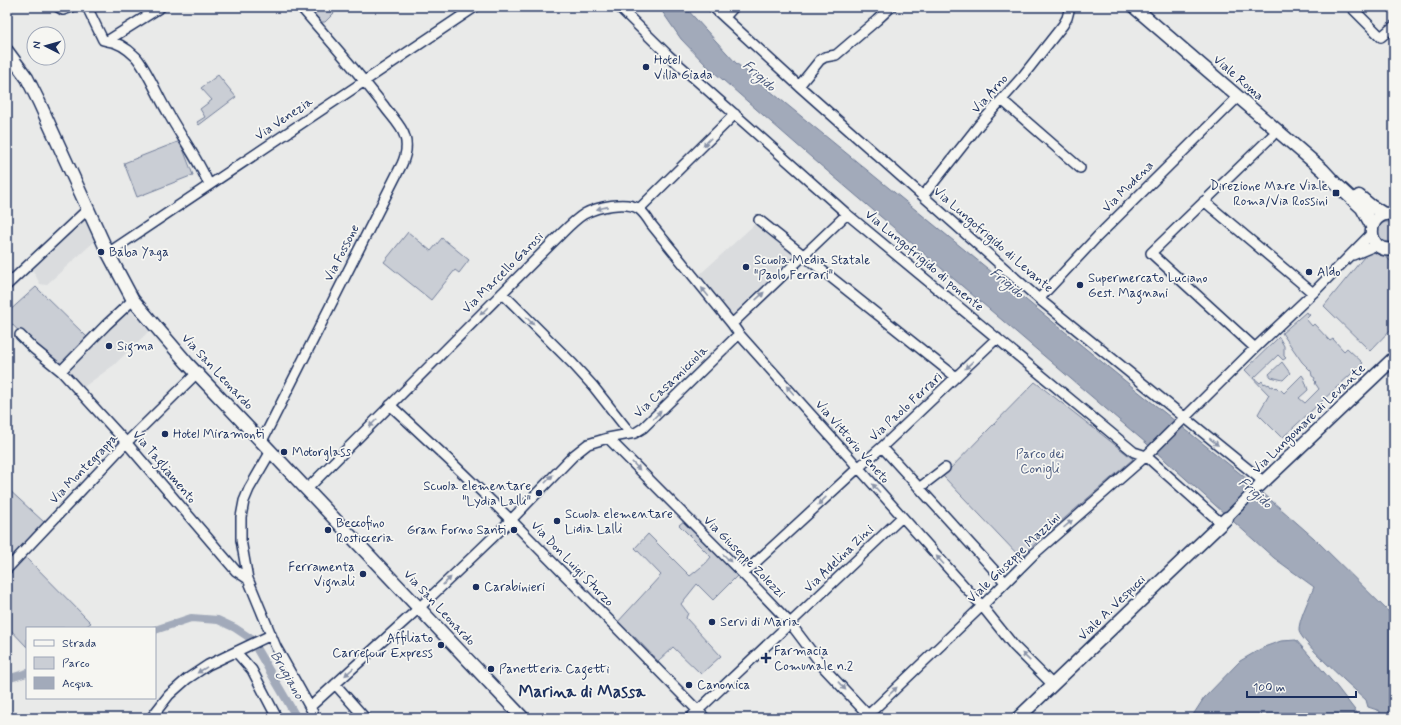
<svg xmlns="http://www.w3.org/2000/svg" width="1401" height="725" viewBox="0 0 1401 725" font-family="Mynerve,sans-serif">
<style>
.built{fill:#dadcde}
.green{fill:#caced5;stroke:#727e9a}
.water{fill:#a2aaba;stroke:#6c7995}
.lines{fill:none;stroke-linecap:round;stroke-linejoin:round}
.canal{stroke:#a2aaba;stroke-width:8}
.minor-casing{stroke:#1b2f5e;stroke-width:12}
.major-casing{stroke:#1b2f5e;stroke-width:15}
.minor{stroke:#f6f6f2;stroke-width:9}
.major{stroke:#f6f6f2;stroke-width:12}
.oneway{fill:#8892a8}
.poi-dot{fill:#1b2f5e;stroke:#f6f6f2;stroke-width:1.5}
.labels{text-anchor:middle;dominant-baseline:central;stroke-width:3.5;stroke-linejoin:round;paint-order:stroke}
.poi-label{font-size:13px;fill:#1b2f5e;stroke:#f6f6f2;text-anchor:start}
.street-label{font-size:13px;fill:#1b2f5e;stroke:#f6f6f2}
.park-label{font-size:13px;fill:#47577c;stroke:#f6f6f2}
.water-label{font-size:14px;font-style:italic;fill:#44547a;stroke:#f6f6f2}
.district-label{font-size:17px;font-weight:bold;fill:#1b2f5e;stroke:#f6f6f2}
</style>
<rect width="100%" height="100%" fill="#e9eae9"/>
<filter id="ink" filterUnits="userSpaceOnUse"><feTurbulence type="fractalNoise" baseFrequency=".025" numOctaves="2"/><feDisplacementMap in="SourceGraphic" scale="8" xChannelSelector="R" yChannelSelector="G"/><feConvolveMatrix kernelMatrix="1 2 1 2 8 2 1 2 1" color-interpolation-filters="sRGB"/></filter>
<g filter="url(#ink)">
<path class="built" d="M83 219 86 220 95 241 46 285 40 284 31 267Z
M755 224 791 252 793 257 732 315 697 277Z
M127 307 149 331 114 365 81 389 65 369Z"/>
<path class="green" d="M308 7H340L325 22H321Z
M218 75 236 97 199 125 197 122 205 117 200 109 212 100 201 88Z
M180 141 193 175 137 197 124 163Z
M1385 222H1390L1394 224V240L1389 242 1384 241 1379 236C1377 230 1379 225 1385 222Z
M408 232 431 251 442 238 469 260 459 273 455 270 431 300 384 262Z
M1373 246 1394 264V326L1370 351 1324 306Z
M36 287 89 339 61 368 35 348 7 319V313Z
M1306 312 1310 315 1306 319 1312 326 1314 324 1330 341 1333 339 1344 351 1347 348 1363 363 1282 438 1258 414 1269 395 1245 370 1279 337 1284 346V356L1286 358 1283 360 1278 355 1254 378 1260 383 1262 381 1264 384 1265 383 1268 385 1269 384 1271 387 1273 386 1275 388 1276 387 1279 390 1280 389 1284 393 1302 375 1304 378 1308 390 1299 398 1305 403 1319 389 1315 383 1316 382 1314 380 1315 378 1312 376 1311 371 1302 362 1282 333Z
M1282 362 1290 373 1283 380 1271 377 1269 374Z
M1035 382 1133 459 1020 557 943 476Z
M7 488 45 523 7 563Z
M685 520 737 576 713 600 697 584 681 604 688 613 686 618 721 656 701 674 673 647 658 661 633 635 630 637 616 624 661 575 635 548 648 534 690 576 706 563 711 557 679 525Z
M24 555 91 623 85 627V628H27V647L7 626V573Z"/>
<path class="water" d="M659 7H685L736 63 1124 380 1247 479 1314 538 1394 617V718H1379L1380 711 1368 707 1366 700C1355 690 1301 642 1299 631 1298 621 1310 597 1314 587L1274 558 1146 443 812 158 707 66 681 39Z
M1296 640 1337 687 1361 718H1191L1204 698 1240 661 1264 647 1281 641Z"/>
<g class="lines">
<path class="canal" d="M155 630 191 618 218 620 235 628 253 640
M255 646 297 718
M7 679 27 673"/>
<g class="minor-casing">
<path id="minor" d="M58 7 63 10 72 7
M85 7 88 9 103 40 107 41 161 7
M619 7 668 55 847 214 1134 452 1146 456 1221 523
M713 7 799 86 1039 299 1264 482
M1351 7 1381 37 1394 26
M725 17 734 7
M107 41C119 42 128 49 136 57 148 71 158 97 168 113 181 137 199 160 209 185
M799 86 820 60 825 57 836 55 877 20 891 7
M1002 100 1080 168
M923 196 979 125 1022 77 1063 25 1067 18 1070 7
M1204 201 1313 293
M639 209 735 114
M759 220 956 377
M108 253 475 7
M1353 255 1377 245
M7 285 88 209
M502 293 573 364 593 386 630 433
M1039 299 1097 237 1238 97
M133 300 106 325 61 371 124 440 236 571 248 579
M732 324 847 214
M20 335 34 349 61 371
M1255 348 1151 253 1272 136
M390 405 449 460 511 520 705 718
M608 438 743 574 790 623 824 668 871 718
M262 441 402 164C406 155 408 147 405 137 402 126 391 116 384 106 358 72 329 40 301 7
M882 447 1005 582
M271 451 249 489 244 501 241 517V540L248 579 276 647 316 718
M919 488 945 468
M307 489 562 233C569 226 576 219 584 214 597 207 626 200 639 209 644 213 648 219 651 224L732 324 739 334 982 606 1014 646 1053 685
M1227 518 1259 486
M7 569 126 443 198 372
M743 574 858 468 882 447 997 338
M236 652 252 670 277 718
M335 684 365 718
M310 707 419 608 511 520 574 455 588 444 608 438 635 433 643 428 739 334
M151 718 169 695 187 679 208 665 271 635
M690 718 902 517
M865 718 982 606 1034 554 1146 456 1255 348 1313 293 1371 234"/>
</g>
<g class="major-casing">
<path id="major" d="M1134 7 1323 170 1336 184 1362 208 1372 226
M7 51 27 78 39 102 108 253 133 300 187 363 523 718
M1359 196 1371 206 1384 214
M1394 214C1364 209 1365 255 1394 249
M1259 486 1394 358
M1018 718 1227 518"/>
</g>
<use href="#minor" class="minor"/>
<use href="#major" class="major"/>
</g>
<defs><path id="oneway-solid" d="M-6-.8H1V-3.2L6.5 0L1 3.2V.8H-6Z"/></defs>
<g class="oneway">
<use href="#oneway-solid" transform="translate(707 142) rotate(135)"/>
<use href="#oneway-solid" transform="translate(602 208) rotate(167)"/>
<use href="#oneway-solid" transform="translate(705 292) rotate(-129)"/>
<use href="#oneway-solid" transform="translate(760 296) rotate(-43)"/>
<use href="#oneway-solid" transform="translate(484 311) rotate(135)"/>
<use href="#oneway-solid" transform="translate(530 321) rotate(45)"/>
<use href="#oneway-solid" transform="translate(969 365) rotate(137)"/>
<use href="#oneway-solid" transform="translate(790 390) rotate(-132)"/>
<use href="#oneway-solid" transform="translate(657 415) rotate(-45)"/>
<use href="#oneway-solid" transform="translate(373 423) rotate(134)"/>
<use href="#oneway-solid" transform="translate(1214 442) rotate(39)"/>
<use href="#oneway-solid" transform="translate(636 466) rotate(46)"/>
<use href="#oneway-solid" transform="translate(549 479) rotate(-46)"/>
<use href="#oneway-solid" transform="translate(876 488) rotate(-132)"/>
<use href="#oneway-solid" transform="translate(822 501) rotate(137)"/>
<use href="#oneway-solid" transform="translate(1068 524) rotate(-41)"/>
<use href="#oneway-solid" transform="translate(727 558) rotate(45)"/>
<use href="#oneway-solid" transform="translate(940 560) rotate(-132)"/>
<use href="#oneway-solid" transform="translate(447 581) rotate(-44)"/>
<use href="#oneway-solid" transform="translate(1026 657) rotate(-136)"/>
<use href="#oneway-solid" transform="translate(202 670) rotate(148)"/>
<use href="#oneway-solid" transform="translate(349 672) rotate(138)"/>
<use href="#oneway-solid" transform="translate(842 686) rotate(47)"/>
<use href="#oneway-solid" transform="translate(893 691) rotate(-44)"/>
</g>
</g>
<g class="poi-dot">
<circle cx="646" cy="67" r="4"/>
<rect x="1332" y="189" width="8" height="8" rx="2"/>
<circle cx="101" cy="252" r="4"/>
<circle cx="746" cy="267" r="4"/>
<circle cx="1309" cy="272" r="4"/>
<circle cx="1080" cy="285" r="4"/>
<circle cx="109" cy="346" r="4"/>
<circle cx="165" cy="434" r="4"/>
<circle cx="284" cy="452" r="4"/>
<circle cx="539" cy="493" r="4"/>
<circle cx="557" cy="521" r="4"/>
<circle cx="328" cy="530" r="4"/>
<circle cx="514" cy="530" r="4"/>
<circle cx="363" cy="574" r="4"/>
<circle cx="476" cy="587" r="4"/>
<circle cx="712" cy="622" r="4"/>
<circle cx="441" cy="645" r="4"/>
<path d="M764 652h4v4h4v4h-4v4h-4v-4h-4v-4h4z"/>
<circle cx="491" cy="669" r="4"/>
<circle cx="689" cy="685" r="4"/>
</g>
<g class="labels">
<g class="poi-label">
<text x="654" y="60">Hotel<tspan x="654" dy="15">Villa Giada</tspan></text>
<text x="1328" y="186" text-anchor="end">Direzione Mare Viale<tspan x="1328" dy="15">Roma/Via Rossini</tspan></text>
<text x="109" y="252">Baba Yaga</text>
<text x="754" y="260">Scuola Media Statale<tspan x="754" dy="15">"Paolo Ferrari"</tspan></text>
<text x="1317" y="272">Aldo</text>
<text x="1088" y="278">Supermercato Luciano<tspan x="1088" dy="15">Gest. Magnani</tspan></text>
<text x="117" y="346">Sigma</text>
<text x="173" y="434">Hotel Miramonti</text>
<text x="292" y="452">Motorglass</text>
<text x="531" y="486" text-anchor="end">Scuola elementare<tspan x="531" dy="15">"Lydia Lalli"</tspan></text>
<text x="565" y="514">Scuola elementare<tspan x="565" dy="15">Lidia Lalli</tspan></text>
<text x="336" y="523">Beccofino<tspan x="336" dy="15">Rosticceria</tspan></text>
<text x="506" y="530" text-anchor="end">Gran Forno Santi</text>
<text x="355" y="567" text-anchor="end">Ferramenta<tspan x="355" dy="15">Vignali</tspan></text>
<text x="484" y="587">Carabinieri</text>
<text x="720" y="622">Servi di Maria</text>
<text x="433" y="638" text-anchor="end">Affiliato<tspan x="433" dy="15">Carrefour Express</tspan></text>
<text x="774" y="651">Farmacia<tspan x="774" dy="15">Comunale n.2</tspan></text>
<text x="499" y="669">Panetteria Cagetti</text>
<text x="697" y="685">Canonica</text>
</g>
<g class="street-label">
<text transform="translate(1238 78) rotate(41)">Viale Roma</text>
<text transform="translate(990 94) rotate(-48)">Via Arno</text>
<text transform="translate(284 119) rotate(-34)">Via Venezia</text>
<text transform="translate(1128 187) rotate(-45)">Via Modena</text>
<text transform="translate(993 240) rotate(41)">Via Lungofrigido di Levante</text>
<text transform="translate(342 253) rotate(-63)">Via Fossone</text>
<text transform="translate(924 261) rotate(40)">Via Lungofrigido di ponente</text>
<text transform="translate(503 273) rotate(-45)">Via Marcello Garosi</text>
<text transform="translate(217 372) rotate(47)">Via San Leonardo</text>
<text transform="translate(671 382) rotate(-44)">Via Casamicciola</text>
<text transform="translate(906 407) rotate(-43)">Via Paolo Ferrari</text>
<text transform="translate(1309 419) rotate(-44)">Via Lungomare di Levante</text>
<text transform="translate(852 442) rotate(49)">Via Vittorio Veneto</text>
<text transform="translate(164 467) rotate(50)">Via Tagliamento</text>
<text transform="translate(84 469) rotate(-46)">Via Montegrappa</text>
<text transform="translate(744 557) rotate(45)">Via Giuseppe Zolezzi</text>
<text transform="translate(1014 558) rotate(-44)">Viale Giuseppe Mazzini</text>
<text transform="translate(839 559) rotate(-44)">Via Adelina Zini</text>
<text transform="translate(572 564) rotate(46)">Via Don Luigi Sturzo</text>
<text transform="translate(439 608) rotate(47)">Via San Leonardo</text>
<text transform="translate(1112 608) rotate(-44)">Viale A. Vespucci</text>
</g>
<g class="park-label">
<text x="1040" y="454">Parco dei<tspan x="1040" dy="15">Conigli</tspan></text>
</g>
<g class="water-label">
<text transform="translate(759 76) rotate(42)">Frigido</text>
<text transform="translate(1007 283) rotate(40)">Frigido</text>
<text transform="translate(1255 493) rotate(41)">Frigido</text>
<text transform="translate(287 675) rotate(60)">Brugiano</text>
</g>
<g class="district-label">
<text x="582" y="692">Marina di Massa</text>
</g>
</g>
<rect width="1401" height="725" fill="none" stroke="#f6f6f2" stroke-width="24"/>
<rect x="12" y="12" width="1377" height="701" fill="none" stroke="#1b2f5e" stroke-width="1.5" filter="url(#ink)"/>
<rect x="26" y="627" width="130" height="72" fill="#f6f6f2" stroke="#9ea6b7"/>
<rect x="34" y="640" width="20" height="6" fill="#f6f6f2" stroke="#9ea6b7"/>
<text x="62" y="647" font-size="12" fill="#1b2f5e">Strada</text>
<rect x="34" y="657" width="20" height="12" fill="#caced5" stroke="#9ea6b7"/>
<text x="62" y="667" font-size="12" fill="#1b2f5e">Parco</text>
<rect x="34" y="677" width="20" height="12" fill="#a2aaba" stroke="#9ea6b7"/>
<text x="62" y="687" font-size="12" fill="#1b2f5e">Acqua</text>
<g transform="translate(46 46) rotate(276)"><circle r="19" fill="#f6f6f2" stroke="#9ea6b7"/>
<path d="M0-3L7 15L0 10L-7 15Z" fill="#1b2f5e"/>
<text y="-6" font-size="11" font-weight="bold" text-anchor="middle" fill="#1b2f5e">N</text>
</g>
<path d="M1247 691v6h109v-6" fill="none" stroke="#1b2f5e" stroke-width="2"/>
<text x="1253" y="691" font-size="12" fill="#1b2f5e" stroke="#f6f6f2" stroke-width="3" paint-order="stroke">100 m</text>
</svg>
